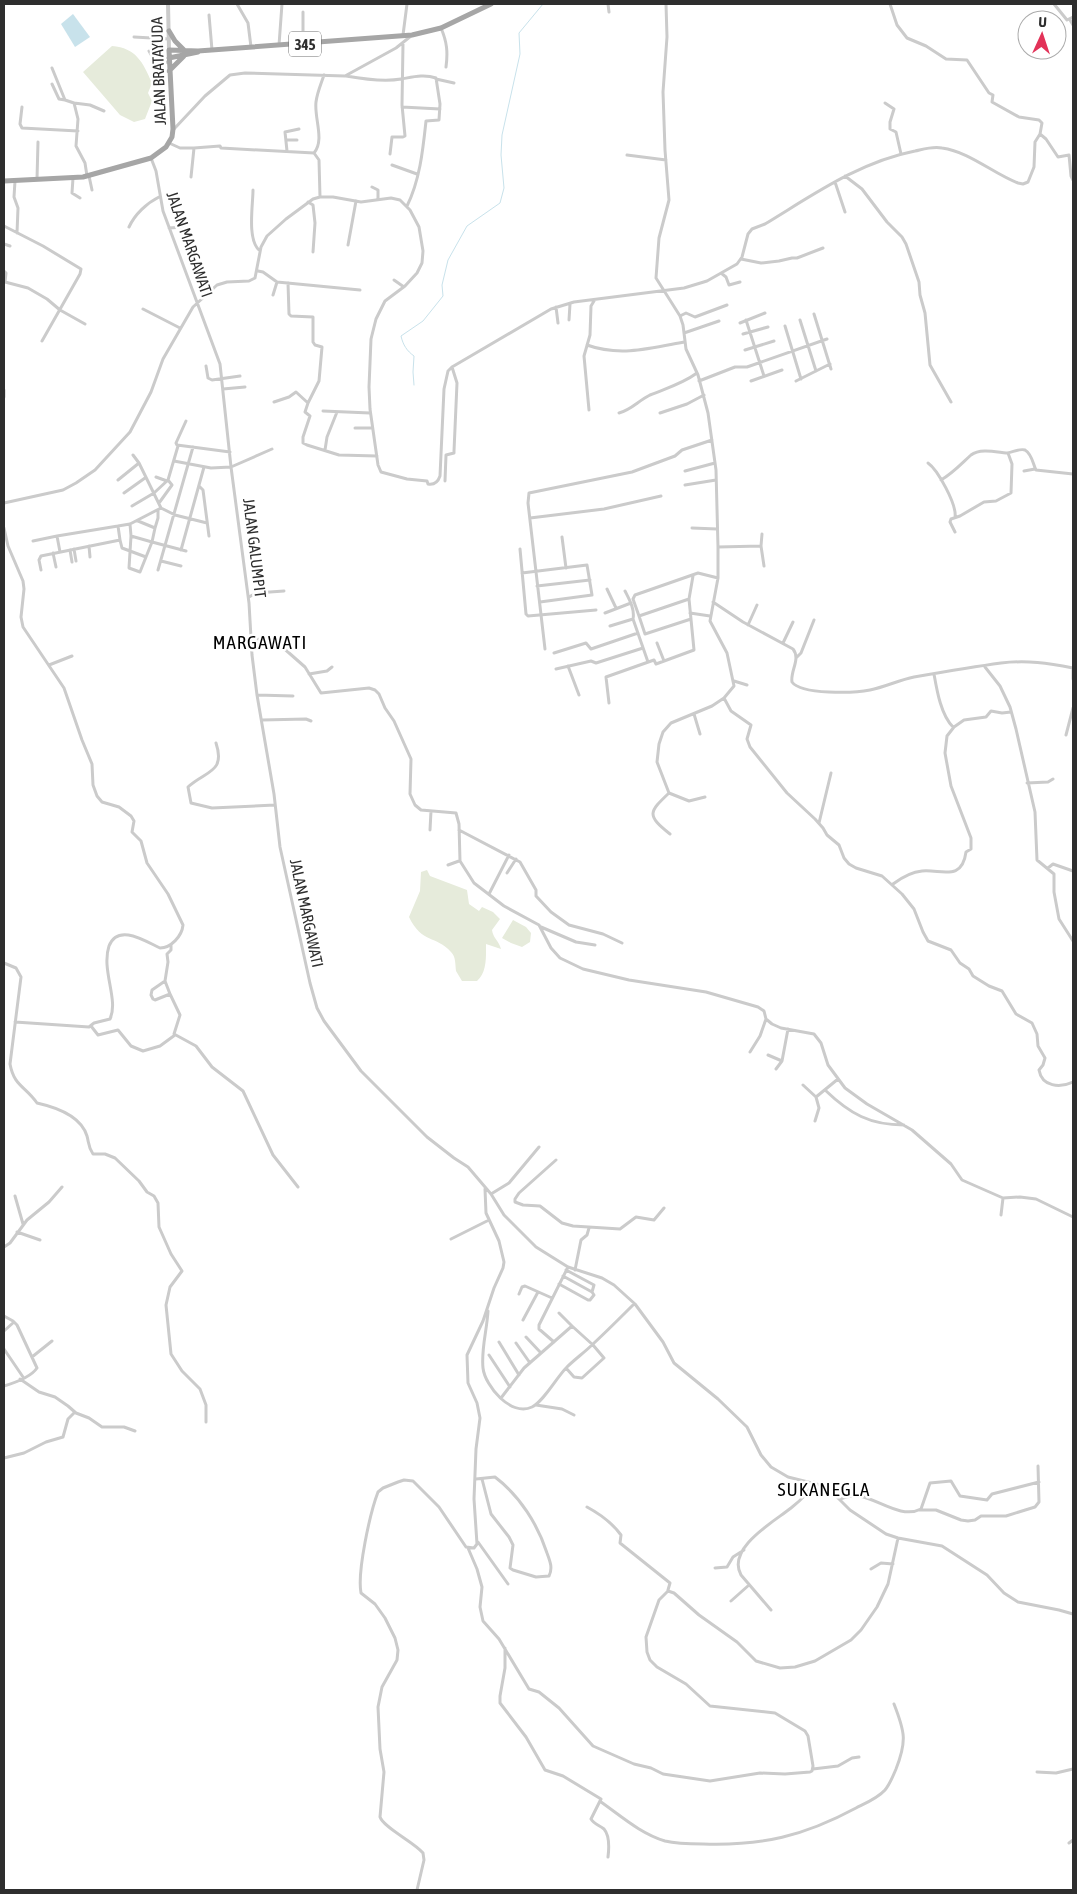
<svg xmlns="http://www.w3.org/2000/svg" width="1077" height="1894" viewBox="0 0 1077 1894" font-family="'Asap Condensed',sans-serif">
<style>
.green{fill:#e6ebdb}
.water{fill:#c8e2eb}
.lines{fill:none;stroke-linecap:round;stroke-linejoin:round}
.stream{stroke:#c8e2eb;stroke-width:1}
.minor{stroke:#cbcbcb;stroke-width:3}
.tertiary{stroke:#cbcbcb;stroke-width:4}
.primary{stroke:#a6a6a6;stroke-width:5}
.labels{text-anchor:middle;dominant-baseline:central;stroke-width:5;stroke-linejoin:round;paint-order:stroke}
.shield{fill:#fff;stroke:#6d6d6d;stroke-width:1}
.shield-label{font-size:15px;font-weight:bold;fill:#2e2e2e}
.street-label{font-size:16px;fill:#2e2e2e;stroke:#fff}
.quarter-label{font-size:19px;letter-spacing:1px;fill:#000;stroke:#fff}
</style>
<rect width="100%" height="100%" fill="#fff"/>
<path class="green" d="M112 46C136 48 143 62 152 83L148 93 152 101 145 119 134 122 120 115 83 72Z
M427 870 430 876 467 890 469 904 479 911 482 907 493 912 500 919 492 930C493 938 499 941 501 949L486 944C486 957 487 972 477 981H462C460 978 458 974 456 971 455 964 456 957 451 952 436 935 422 944 409 917L420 891 421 872Z
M513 920 526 927 531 933 530 942 522 947 511 943 502 938Z"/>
<path class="water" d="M73 14 90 37 75 47 61 24Z"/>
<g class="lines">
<path class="stream" d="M414 385 413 372 414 356C407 351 403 345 401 336L423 321 443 296 442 285 448 260 467 226 500 203 504 188 501 155 502 135 520 54 519 33 543 4"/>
<path class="minor" d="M237 4 248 23 251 47
M608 4 609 12
M666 4 667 37 663 92 665 150 669 200 659 238 656 278 680 316 683 325 686 349 698 375 708 413 716 470 718 547V578L710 621 727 653 734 686 724 698 712 706 671 723 663 732 659 744 657 762 669 793C649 812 646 815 670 834
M1054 4 1067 20 1073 17
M303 12V44
M209 15 212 50
M1070 20 1073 25
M441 28C447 42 448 52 446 67
M403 35 407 4
M134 37 169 39
M279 45 282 4
M149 51 153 58 169 63
M52 68 65 100 74 103
M346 76C363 79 384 82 401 79 413 77 424 74 436 78L440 104 439 120 426 121C423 149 420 180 407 206
M436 79 454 83
M52 84 59 99 65 100
M885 103 894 109 890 122V129L896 132 901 154
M22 107 20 124 22 128 78 131
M402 107 440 109
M174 129 205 96 230 75 245 73 345 76 396 48 411 36
M1040 134 1046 139 1058 157 1069 155 1071 176 1073 180
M286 140H297
M169 143 180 148H194L191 177
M194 148 220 146 221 148 314 153 319 160 320 197
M287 151 285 132 299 129
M314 153C325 140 314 118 316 102 317 93 321 84 324 75
M390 154 392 137H403L405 136 402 105 403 44
M627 155 666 160
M151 158 156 171 163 211 220 364 231 467 249 603 252 655 257 695 274 794 280 847 310 983 317 1008 324 1021 361 1071 427 1137 454 1158 468 1167 491 1194 504 1215 536 1247 568 1267 602 1278 614 1285 635 1304 663 1342 674 1363 718 1399 747 1427 761 1455 771 1467 788 1477 820 1485 834 1494 850 1510 886 1534 898 1538 942 1546 987 1575 1004 1593 1018 1602 1059 1610 1073 1614
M392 165 417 174
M87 176 85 163 76 146 78 119 74 103 90 105 104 111
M89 176 92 190
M845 176 862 189 887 222 902 237 906 244 919 282 920 295 925 313 930 365 951 402
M73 178 72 193 80 198
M37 179 38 142
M15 181 14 197 18 208 17 233
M835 182 845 212
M372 187 378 190V199
M253 190C253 205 247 239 259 250
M308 202 313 205 315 223 313 252
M4 226 43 246 81 269 80 274 42 341
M129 227C135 214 147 203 159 197
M169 228 184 227
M4 244 10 246
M348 245 356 201
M741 259 761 263 779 261 792 258H797L823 248
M4 271 6 273 5 282 28 288 47 299 60 310 85 324
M258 271 263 272 277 282 273 295
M721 273 726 277 729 285 740 282
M394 280 404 287
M277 282 360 290
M288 283 289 314 291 316 313 317V342L315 345 322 347 319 381 308 403
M556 307 558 323
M143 309 180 328
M814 314 831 369
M680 316 686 313 695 317 727 305
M569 320 570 304
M746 320 764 376
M800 320 816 371
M740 323 765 313
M785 326 801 379
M684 333 719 321
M743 334 768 327
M587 345C620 357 652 348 684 342
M745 350 774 341
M206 366 208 378 212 380 240 376
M699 381 735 367H747L827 339
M751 381 782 370
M796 381 830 364
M223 389 245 387
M4 390V397
M274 402 289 397 296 392 308 403 305 412 310 416 303 437V443L307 445 339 455 377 456
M589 410 584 356 590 335 591 306 594 301
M323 411 370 413
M619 413C631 410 638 401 650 395 667 388 682 384 697 373
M660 413 687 404 704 395
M186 421 176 443 177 445 230 452
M355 428H372
M325 450 327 437 337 412
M133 455 139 463
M174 461 211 468 231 467 272 449
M928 463C938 470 957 505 955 517
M685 471 715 463
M1024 471 1035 469
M156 477 167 481
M118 480 139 463 161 508 175 515 207 523
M941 480C953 473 961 464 971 455 980 448 996 452 1006 453 1011 453 1020 448 1025 450 1032 454 1033 464 1036 470L1073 474
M445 481 446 455 454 453V451L457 383 452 367
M685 485 716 480
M199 486 203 490 209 536
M124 493 145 478
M4 503 63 490 76 483 95 470 130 432 151 392 163 359 193 307 217 285 227 282 249 281 255 278 261 247 267 236 286 219 313 199 320 197H333L361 202 391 198 400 200 410 210 419 227 423 251 422 263 417 273 405 286 385 301 376 319 371 339 369 387 370 409 378 465 381 472 407 479 427 481 428 484C434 485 438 482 440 476L444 389 448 371 452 367 551 309 574 302 684 288 707 281 737 264 742 257 748 234 752 229 765 224C813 195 859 162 915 151 924 149 933 146 942 148 970 152 992 173 1018 183L1023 184 1028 182 1034 167 1035 142 1040 134 1042 123 1039 120 1019 117 992 102 993 95 989 93 967 60 946 59 926 46 907 38 897 25 890 4
M159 503 172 485 168 480
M132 506 154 493 168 480 178 446
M530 518 604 509 661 496
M138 521 155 528 152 542 131 536 129 568 140 572 146 557
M130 524 131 536
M4 528 8 546 23 581 24 589 21 617 23 627 64 688 82 740 92 764 93 785 97 796 102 802 119 807 131 816 134 821 132 832 141 841 147 863 168 894 183 925C182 936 171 948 160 948 145 941 118 923 109 946 101 970 119 1000 110 1019L94 1023 89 1027 15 1022
M155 528 158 518V510
M692 528 717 529
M955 532 950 522 951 519 960 516 984 502 996 501 1011 493 1012 464 1008 453
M762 534 761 546 764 566
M562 537 566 568
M120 540 122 548 146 557 152 542 186 551
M33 541 57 536
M89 546 90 557
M718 547 761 546
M74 549 76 561
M520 549 526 614 528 616 596 610
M70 550 72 562
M181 550 204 467
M60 552 57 536 118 526
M53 553 56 567
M161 561 181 566
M41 570 39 560 41 556 120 540 118 526 130 524 161 508
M158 570 193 447
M522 573 587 565 592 595 540 602
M537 586 590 580
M607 589 616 608
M625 591C629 599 635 609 633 619L648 662
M249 597 256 593 284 591
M689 599 639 616 633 599 635 595 698 573 718 578
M713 602 743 622 793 649C801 659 790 671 792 682 801 695 855 693 870 690 885 687 899 680 914 677 943 672 972 667 1001 663 1027 660 1048 663 1073 668
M605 613 631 603
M690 613 710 616
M639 616 645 634 691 619
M748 625 757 605
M610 626 633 619
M252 639 268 640 280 645 305 667 321 693 369 688 375 690 379 694 385 708 394 721 411 759 410 794 415 805 421 810 456 813 459 824 460 861 474 883 504 906 539 925 551 948 560 958 583 969 629 980 706 992 758 1007 764 1011 766 1019 772 1024 781 1028 814 1034 821 1043 828 1065 845 1088 867 1104 912 1130 951 1164 962 1180 1003 1198 1020 1197 1036 1199 1073 1217
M657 643 664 661
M783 643 793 622
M545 649 528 503 529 493 632 472 675 456 682 450 712 440
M554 653 586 643 591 649 638 633
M797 657 801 653 814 620
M49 665 72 656
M568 666 579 695
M985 667 1000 686 1010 707 1016 729 1035 812 1037 860 1054 874V892L1059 919 1073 941
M1073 668V679
M556 669 591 661 596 663 643 648
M309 674 327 671 332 667
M934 674C937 691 941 715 953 727
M734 681 747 685
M257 695 293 696
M724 698 731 711 751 725 747 739 750 747 787 793 815 819 823 828 827 835 839 845 844 858 849 864 856 868 882 876 902 894 914 909 923 932 928 941 951 950 960 963 969 969 973 976 989 986 1002 991 1016 1014 1032 1023 1037 1034 1038 1046 1045 1058 1043 1065 1039 1070C1042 1087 1060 1088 1073 1082
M609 703 606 677 654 660 656 664 694 650 689 599 693 576
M694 714 700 734
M262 720 306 719 311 721
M1066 735 1073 708
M216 743C226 773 205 771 188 787L191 803 212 808 275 805
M1027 783 1048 782 1053 779
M669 793 689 801 705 797
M819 823 831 773
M430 830 431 811
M459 830 520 862 536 890V896L551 912 569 925 603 934 622 943
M448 865 459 861
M1048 868 1053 864 1073 871
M507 873 516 859
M893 884C901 878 911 872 922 871 941 869 962 882 966 852L971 849V838L951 786 945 753 947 736 954 727 964 720 986 717 991 711 1002 713 1011 712
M489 894 509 855
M541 927 576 942 595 945
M171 945V950L167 954 168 962 165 981 152 990 151 995 153 999 155 1000 170 994 180 1015 174 1034 196 1046 212 1067 243 1091 273 1155 298 1187
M4 963 16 968 21 977 10 1064C14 1086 25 1086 37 1103 55 1107 81 1116 87 1136 89 1143 88 1147 93 1154H105L115 1158 139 1181 147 1192 154 1196 158 1203 159 1227 171 1254 182 1271 170 1287 166 1305 171 1354 182 1371 200 1389 206 1405V1422
M165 981 170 994
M91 1026 98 1035 118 1030 131 1046 143 1051 160 1046 175 1035
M750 1052 760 1036 766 1019
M768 1055 782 1061
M776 1069 782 1061 788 1029
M803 1085 816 1097 838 1079
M825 1090C850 1114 870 1125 904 1125
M815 1121 819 1108 816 1097
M556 1160 519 1193 515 1199V1202L523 1205 540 1206 562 1223 573 1226 620 1229 636 1217 654 1220 664 1208
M491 1194 509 1183 539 1147
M15 1196 23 1224
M1001 1215 1003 1198
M17 1232 40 1240
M451 1239 489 1220
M4 1247 10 1243 27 1220 49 1202 62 1187
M566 1270 594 1285 592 1292
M575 1270 581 1240 587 1235 589 1228
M559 1284 588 1300H590L594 1295 592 1292 563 1276
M519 1294 522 1287 525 1286 552 1298
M488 1311C487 1330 481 1349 483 1368 485 1386 511 1417 532 1407 544 1401 556 1378 567 1367 575 1359 585 1352 593 1344 607 1331 621 1317 634 1304
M559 1313 572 1326
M4 1316 13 1321 17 1325 37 1368C31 1377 14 1383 4 1386
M523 1320 538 1292
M4 1331 14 1322
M526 1337 541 1353
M499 1342 519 1375
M554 1342 539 1329V1325L568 1267
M516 1343 530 1363
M4 1349 23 1377
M489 1355 510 1387
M32 1357 52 1341
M20 1379 39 1392 55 1397 68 1406 76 1413 89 1418 102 1427H124L135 1431
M501 1398 524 1368 572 1326 593 1345 604 1358 582 1378 574 1377 566 1368
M536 1405 562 1409 574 1415
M4 1458 24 1453 46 1442 63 1437 68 1419 75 1412
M476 1479 495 1477C520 1496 538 1525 547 1553 550 1561 553 1568 549 1576L536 1577 513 1570 510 1568 513 1545 509 1537 491 1514 482 1479
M840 1499C846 1497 853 1495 860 1496 879 1500 902 1519 921 1509L930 1483 951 1481 960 1496 987 1500 992 1494 1039 1482
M587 1507C600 1514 613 1524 621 1535L620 1543 670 1583 668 1590
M919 1510H936L961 1520 968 1521 975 1520 981 1516H1006L1035 1507 1039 1502 1038 1466
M478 1542 508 1584
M468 1548 477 1569 482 1587 480 1607 483 1621 499 1639 529 1689 539 1692 559 1708 593 1746 634 1764 651 1768 663 1774 710 1781 760 1773 785 1774 810 1772 812 1771 813 1766 808 1736 805 1731 775 1713 710 1706 686 1684 657 1667 650 1660 647 1652 646 1637 659 1600 668 1591 674 1593 699 1615 737 1642 756 1661 780 1668 795 1667 815 1661 851 1640 861 1630 877 1607 888 1584 898 1538
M715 1568 727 1567 733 1557 744 1550
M871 1569 881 1563 893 1564
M731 1601 749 1585
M771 1610 741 1575C726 1548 775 1521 791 1508 800 1501 810 1491 814 1482
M505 1648V1668L500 1696V1703L526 1737 545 1770 563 1776 601 1799 591 1819C594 1824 599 1825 604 1829 610 1836 609 1849 608 1857
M813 1769 838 1766 852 1758 859 1757
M1037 1772 1056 1773 1073 1769
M601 1802C621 1816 641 1834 665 1841 677 1844 691 1844 703 1844 762 1846 804 1836 856 1808 866 1803 878 1798 885 1790 890 1784 893 1776 896 1769 907 1741 905 1732 894 1704
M1069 1843 1073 1840
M417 1890 424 1860 423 1853C414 1842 384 1828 380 1817L384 1772 380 1749 378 1707 382 1687 397 1660 398 1650 395 1638 385 1618 375 1604 361 1593C357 1572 370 1513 378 1492L383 1488 398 1482 404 1480 413 1481 439 1507 466 1547 474 1548 477 1544 474 1499 476 1449 480 1418 477 1403 468 1383 467 1355 483 1321 494 1288 503 1268 504 1262 499 1241 486 1213 485 1189"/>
<path class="tertiary" d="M168 4 169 50"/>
<path class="primary" d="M169 31 175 41 184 50
M169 58 198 52
M169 71 184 56
M4 181 83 177 151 158 166 147 172 137 173 129 169 50 198 51 412 35 441 28 491 4"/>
</g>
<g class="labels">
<rect class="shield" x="289" y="31.5" width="32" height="25" rx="4"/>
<g class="shield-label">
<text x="305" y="44">345</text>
</g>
<g class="street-label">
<text transform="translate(158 71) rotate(-92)">JALAN BRATAYUDA</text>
<text transform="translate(190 244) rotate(71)">JALAN MARGAWATI</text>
<text transform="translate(255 548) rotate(83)">JALAN GALUMPIT</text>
<text transform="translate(307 913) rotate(78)">JALAN MARGAWATI</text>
</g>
<g class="quarter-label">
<text x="260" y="642">MARGAWATI</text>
<text x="824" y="1489">SUKANEGLA</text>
</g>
</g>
<rect width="1077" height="1894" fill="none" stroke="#2e2e2e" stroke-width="10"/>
<g transform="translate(1042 35) rotate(3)"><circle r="24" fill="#ffffff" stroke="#ababab"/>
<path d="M0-4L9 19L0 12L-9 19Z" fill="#e23258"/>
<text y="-8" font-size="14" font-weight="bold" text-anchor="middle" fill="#2e2e2e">U</text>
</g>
</svg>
